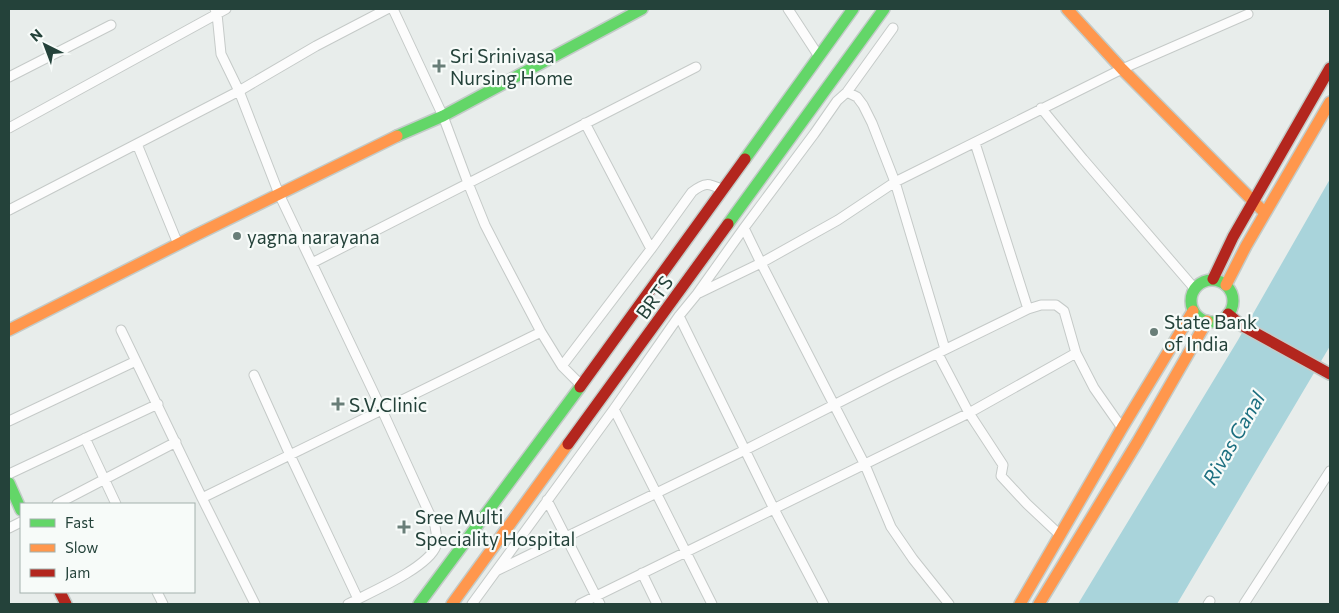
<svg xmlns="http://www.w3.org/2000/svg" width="1339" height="613" viewBox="0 0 1339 613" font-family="Commissioner,sans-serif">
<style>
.water{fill:#a9d4db}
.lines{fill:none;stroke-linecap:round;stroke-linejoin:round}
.street-casing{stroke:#c5cac8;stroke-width:11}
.fast-casing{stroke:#c3cbc8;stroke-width:14}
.slow-casing{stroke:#c3cbc8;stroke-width:14}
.jam-casing{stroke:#c3cbc8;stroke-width:14}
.street{stroke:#fcfcfc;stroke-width:9}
.fast{stroke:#63d668;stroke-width:11}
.slow{stroke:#ff974d;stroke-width:11}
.jam{stroke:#b3261e;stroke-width:11}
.poi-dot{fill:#697e78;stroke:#f7fbf9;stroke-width:2}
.labels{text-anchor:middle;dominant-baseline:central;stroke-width:4.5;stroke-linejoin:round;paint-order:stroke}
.poi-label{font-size:19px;fill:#24423a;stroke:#f7fbf9;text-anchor:start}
.street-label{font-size:19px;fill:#24423a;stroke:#f7fbf9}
.water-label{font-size:20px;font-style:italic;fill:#1c6f80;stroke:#f7fbf9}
</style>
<rect width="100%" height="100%" fill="#e8edeb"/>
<path class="water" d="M1330 179V346L1177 604H1078L1238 340Z"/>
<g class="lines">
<g class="street-casing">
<path id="street" d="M215 9 217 14 221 54 239 91 279 194 382 410 435 526C436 533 438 539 436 546 428 568 369 593 348 604
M393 9 443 116 468 183 485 225 502 258 541 332 562 366 581 385
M788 9 818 55
M9 77 111 25
M847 92 857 97 863 105 872 123 895 182 945 349
M1041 108 1083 159 1195 289
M585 123 651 249
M9 128 226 9
M975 143 1028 309
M137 144 178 244
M9 210 239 91 316 46 387 9
M744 228 761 263 838 220 895 182 1122 69 1248 14
M312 263 696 67
M699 293 761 263 865 465 891 527 913 559 949 604
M679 316 774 509 824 604
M121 330 202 498 541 332
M938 354 969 413 1003 465 1001 476 1027 504 1060 535
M562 366 651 249 692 192C705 182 708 183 723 190
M254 375 290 455 358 599
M614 409 712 604
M9 421 136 361
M85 438 116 504
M9 474 158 404
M202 498 255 604
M547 500 600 604
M57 504 176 442
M9 528 21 522
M496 571 745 450 891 376 1028 309 1041 305H1056L1064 311 1076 353 1094 388 1122 428
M642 573 657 604
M157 592 163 604
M472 604 614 409 679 316 697 294 744 228 814 134 837 101 847 92 893 28
M580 604 969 413 1076 353
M1208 604 1210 601
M1244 604 1330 471"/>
</g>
<g class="fast-casing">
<path id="fast" d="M397 136 443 116 642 9
M745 159 853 9
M728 224 884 9
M1191 301a21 21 0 1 1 42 0a21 21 0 1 1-42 0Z
M9 483 21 510
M419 604 580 387"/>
</g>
<g class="slow-casing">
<path id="slow" d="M1067 9 1122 69 1265 213
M1226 285 1246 246 1330 102
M9 330 196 235 397 136
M452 604 568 444
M1020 604 1122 428 1193 311
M1039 604 1138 441 1207 321"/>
</g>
<g class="jam-casing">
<path id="jam" d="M1213 279 1233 237 1330 68
M1228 314 1241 325 1330 374
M580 387 745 159
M568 444 728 224
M60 592 66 604"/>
</g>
<use href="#street" class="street"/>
<use href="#fast" class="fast"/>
<use href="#slow" class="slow"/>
<use href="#jam" class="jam"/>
</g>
<g class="poi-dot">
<path d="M436.5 58.5h5v5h5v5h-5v5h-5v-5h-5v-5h5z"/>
<circle cx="237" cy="236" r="5"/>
<circle cx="1154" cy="332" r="5"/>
<path d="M335.5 396.5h5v5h5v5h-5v5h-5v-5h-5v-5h5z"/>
<path d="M401.5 519.5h5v5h5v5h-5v5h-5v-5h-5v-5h5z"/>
</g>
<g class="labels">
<g class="poi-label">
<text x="450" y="55">Sri Srinivasa<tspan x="450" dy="22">Nursing Home</tspan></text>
<text x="247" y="236">yagna narayana</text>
<text x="1164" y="321">State Bank<tspan x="1164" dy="22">of India</tspan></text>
<text x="349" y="404">S.V.Clinic</text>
<text x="415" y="516">Sree Multi<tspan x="415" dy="22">Speciality Hospital</tspan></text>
</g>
<g class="street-label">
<text transform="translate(654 297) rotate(-54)">BRTS</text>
</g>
<g class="water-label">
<text transform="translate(1233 438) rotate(-60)">Rivas Canal</text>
</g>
</g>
<rect width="1339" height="613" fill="none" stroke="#24423a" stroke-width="20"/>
<rect x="20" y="503" width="175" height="90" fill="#f7fbf9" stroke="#a3b1ad"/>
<rect x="30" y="519" width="25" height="8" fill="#63d668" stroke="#a3b1ad"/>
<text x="65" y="528" font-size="15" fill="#24423a">Fast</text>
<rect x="30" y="544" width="25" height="8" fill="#ff974d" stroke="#a3b1ad"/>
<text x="65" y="553" font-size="15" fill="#24423a">Slow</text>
<rect x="30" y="569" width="25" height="8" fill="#b3261e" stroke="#a3b1ad"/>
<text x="65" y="578" font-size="15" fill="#24423a">Jam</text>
<g transform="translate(45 45) rotate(318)" stroke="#f7fbf9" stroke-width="4" paint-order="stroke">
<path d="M0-4L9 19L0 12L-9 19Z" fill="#24423a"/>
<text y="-8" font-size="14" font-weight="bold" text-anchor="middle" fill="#24423a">N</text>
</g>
</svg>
